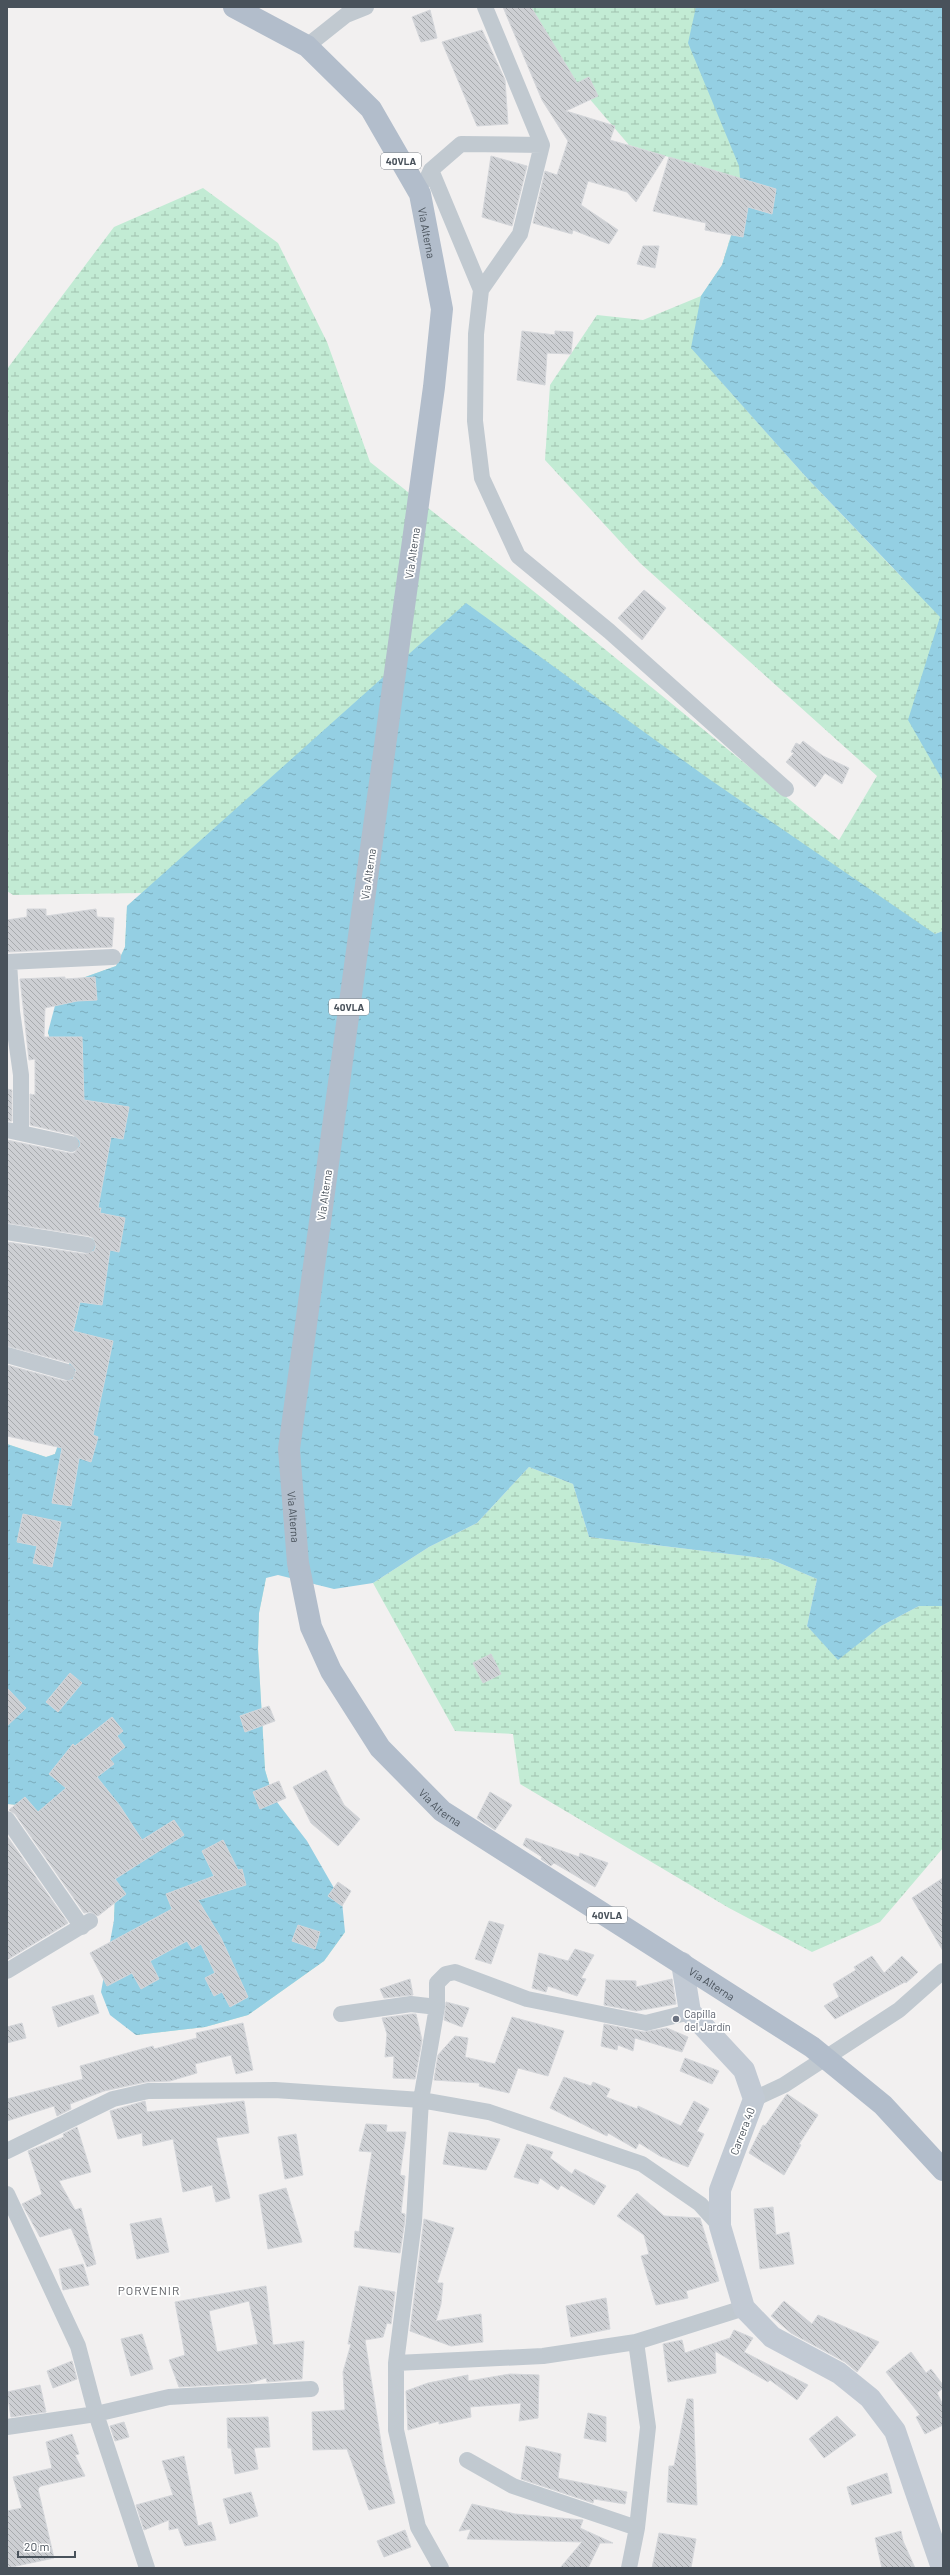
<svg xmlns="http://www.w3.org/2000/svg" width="950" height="2575" viewBox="0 0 950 2575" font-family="Barlow,sans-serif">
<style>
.wetland{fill:url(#wetland-marsh);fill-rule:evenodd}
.water{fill:url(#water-ripples)}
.building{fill:url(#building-back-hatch);stroke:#d4d6da;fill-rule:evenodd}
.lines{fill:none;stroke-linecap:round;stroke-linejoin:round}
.minor{stroke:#c1c9d0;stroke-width:16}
.secondary{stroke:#c2cad4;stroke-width:22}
.primary{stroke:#b2bdcb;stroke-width:22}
.worship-dot{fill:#6b7280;stroke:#fff;stroke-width:1.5}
.labels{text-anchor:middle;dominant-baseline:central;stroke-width:3.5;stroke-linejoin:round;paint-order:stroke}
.shield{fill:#fff;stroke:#80868c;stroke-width:1}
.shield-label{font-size:10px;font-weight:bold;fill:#49525b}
.street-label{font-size:11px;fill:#49525b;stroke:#fff}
.worship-label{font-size:11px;fill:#5b616d;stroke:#fff;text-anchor:start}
.neighbourhood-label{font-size:12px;letter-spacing:1px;fill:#5d5f64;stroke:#fff}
</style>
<defs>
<pattern id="wetland-marsh" width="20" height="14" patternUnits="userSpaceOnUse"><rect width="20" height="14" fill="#c2ebd4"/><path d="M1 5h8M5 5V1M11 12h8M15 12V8" fill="none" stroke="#a0c1af"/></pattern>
<pattern id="water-ripples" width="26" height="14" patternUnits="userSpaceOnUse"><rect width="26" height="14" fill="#94cfe3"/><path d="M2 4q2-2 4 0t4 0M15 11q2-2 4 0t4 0" fill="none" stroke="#7babbb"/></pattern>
<pattern id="building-back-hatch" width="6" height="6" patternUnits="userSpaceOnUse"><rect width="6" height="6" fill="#cdcfd3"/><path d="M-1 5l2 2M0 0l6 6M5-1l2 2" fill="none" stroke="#a8abae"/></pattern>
</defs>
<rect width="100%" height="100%" fill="#f2f0f0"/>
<path class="wetland" d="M531 7H943V931L935 934 266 1578 259 1613 258 1649 265 1770 273 1797 298 1831 345 1932 324 1961 248 2015 205 2027 136 2035 114 1920 115 1894 20 1805 7 1804V1444L46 1457 55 1454 62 1433 72 1339 87 1271 98 1207 74 1135 48 1032 74 981 116 966 125 947 127 906 142 893 13 895 7 891V369L114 227 203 188 278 243 327 342 370 462 542 598 839 840 877 776 640 563 545 460 550 385 597 315 643 320 701 296 722 265 735 222 738 178 629 145 576 83ZM710 369 911 587 806 477Z
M529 1467 573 1484 589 1537 770 1559 817 1579 807 1626 838 1659 881 1626 919 1606H943V1848L880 1922 812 1952 729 1908 520 1784 513 1734 455 1731 373 1583 429 1547 477 1523Z"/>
<path class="water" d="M696 7H943V781L908 720 940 617 806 477 691 348 701 296 722 265 742 201 739 166 688 43Z
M466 603 709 779 935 934 943 931V1606H919L881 1626 838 1660 807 1626 817 1579 770 1559 589 1537 573 1484 529 1467 477 1523 429 1547 373 1583 334 1589 278 1575 266 1578 259 1613 258 1649 265 1770 273 1797 307 1841 342 1902 345 1932 324 1961 248 2015 205 2027 136 2035 110 2015 101 1992 114 1920 115 1894 20 1805 7 1804V1444L46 1457 55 1454 62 1433 72 1339 87 1271 98 1207 74 1135 48 1032 57 998 74 981 116 966 125 947 127 906Z"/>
<path class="building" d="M503 7H531L577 83 589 77 598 96 566 111 615 126 610 140 665 156 636 202 627 192 588 181 581 205 618 230 609 244 573 230 572 234 533 223 545 171 557 175 568 141 542 100Z
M430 10 437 38 421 42 412 17Z
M482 30 505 80 508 124 477 126 442 42Z
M491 156 527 166 512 226 482 217Z
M669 157 776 189 772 214 748 207 743 237 705 230 706 223 653 211Z
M643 246H659L655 268 637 264Z
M522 331 555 335V331L573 332 571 354 547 353 545 385 517 380Z
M644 590 666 608 642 640 618 618Z
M803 741 823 756 849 768 842 784 825 773 815 787 786 762 794 753 791 752 796 743 800 745Z
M27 909H46V916L96 909 97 917 114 918 112 947 7 952V920L27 917Z
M65 977V979L95 977 97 1000 77 1001 45 1008 44 1037H82L84 1100 129 1107 123 1139 111 1137 98 1208H101L100 1213 125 1218 119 1252 110 1250 102 1305 80 1302 73 1331 113 1341 93 1435 98 1437 91 1462 79 1458 71 1506 52 1503 62 1448 7 1436V1365L65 1381 73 1379 76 1370 70 1363 7 1346V1242L85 1254 94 1251 96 1246 93 1238 89 1236 7 1223V1140L69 1153H74L80 1146V1141L73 1135 30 1125V1094L35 1095V1059L29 1060 20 979Z
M7 1089 12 1090V1121H7Z
M23 1514 61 1522 52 1567 33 1563 37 1546 17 1542Z
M491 1654 501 1674 483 1683 473 1663Z
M70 1673 82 1683 58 1712 46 1702Z
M7 1688 26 1708 7 1726Z
M269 1706 275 1721 245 1732 240 1716Z
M112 1717 123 1731 117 1736 125 1747 110 1759 114 1764 97 1777 120 1806 142 1840 174 1820 184 1835 115 1879 126 1894 98 1916 90 1912 84 1913 15 1814 9 1810 25 1797 38 1812 66 1788 49 1774 73 1744 75 1746Z
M326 1770 344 1805 360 1819 338 1846 311 1823 293 1787Z
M279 1781 286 1798 260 1809 253 1792Z
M490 1792 512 1805 495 1830 477 1818Z
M7 1836 68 1923 7 1960Z
M526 1838 579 1857 580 1853 608 1863 595 1887 554 1863 551 1866 541 1859 542 1857 523 1845Z
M223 1840 238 1870 242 1869 246 1885 198 1900 221 1938 248 1997 230 2007 222 1992 214 1996 205 1978 215 1973 201 1944 192 1949 187 1941 150 1961 159 1979 141 1989 132 1973 107 1986 90 1953 172 1909 166 1894 214 1876 202 1851Z
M943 1878V1951L912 1898Z
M338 1882 351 1891 342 1906 328 1896Z
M489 1921 504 1925 491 1964 475 1959Z
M298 1925 320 1932 315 1949 292 1941Z
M575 1949 594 1955 581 1978 586 1979 577 1996 548 1986 546 1992 532 1988 539 1953 568 1961Z
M872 1956 884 1973 902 1956 918 1972 906 1983 905 1982 835 2019 824 2006 839 1997 833 1984 856 1970 854 1967Z
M410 1979 413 1995 384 1998 380 1989Z
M672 1979 676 2004 636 2011 604 2005 606 1980 636 1981V1987Z
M93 1995 99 2013 58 2027 52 2007Z
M446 2002 469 2008 462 2027 444 2020Z
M411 2014H416L422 2040 415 2079 393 2078 394 2056 385 2057 387 2034 382 2018Z
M512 2017 564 2031 548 2076 518 2068 509 2093 479 2086 480 2083 434 2080 438 2055 455 2036 468 2038 465 2057 495 2064Z
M22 2023 26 2038 7 2043V2027Z
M243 2023 253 2070 236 2074 231 2055 195 2064 197 2073 170 2081 146 2082 104 2091 70 2104 71 2109 57 2116 54 2106 7 2121V2099L83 2079 80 2066 153 2046 154 2049 197 2038 196 2033Z
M604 2024 644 2032 667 2028 688 2037 682 2052 635 2038 633 2051 618 2045 617 2050 601 2046Z
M685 2058 719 2071 712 2084 680 2071Z
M564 2077 591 2086 593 2082 610 2089 606 2097 637 2109 638 2106 681 2126 694 2101 709 2109 697 2131 704 2134 688 2167 660 2156 639 2143 636 2149 608 2133 607 2136 550 2108Z
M787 2094 818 2115 799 2144 801 2145 784 2175 749 2153 763 2125 765 2126Z
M145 2101 147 2112 244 2101 249 2133 216 2138 230 2198 216 2202 212 2185 183 2192 173 2139 143 2146 142 2133 118 2139 110 2111Z
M366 2124 387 2125 386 2132H406L400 2175 405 2176 401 2213 405 2214V2220L400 2253 354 2247 355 2231 359 2232 372 2152 359 2151Z
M77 2127 91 2172 59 2181 75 2210 81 2208 96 2264 87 2267 71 2228 40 2237 22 2204 42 2194 28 2151 64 2137 63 2134Z
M449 2132 500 2139 486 2170 443 2164Z
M296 2134 303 2175 285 2179 278 2137Z
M527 2144 553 2152 550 2158 572 2174 575 2169 606 2186 594 2205 561 2185 558 2190 540 2178 538 2184 514 2177Z
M286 2188 302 2242 268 2249 259 2195Z
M637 2193 664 2216 700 2218 719 2281 686 2291 688 2298 656 2305 641 2256 649 2254 644 2235 617 2216Z
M773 2207 776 2235 789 2232 794 2264 760 2269 754 2209Z
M161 2218 169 2252 137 2259 130 2224Z
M424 2219 454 2228 437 2283H443L441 2304 436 2321 481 2314 483 2342 451 2346 410 2331Z
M83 2264 89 2285 63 2290 59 2269Z
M266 2286 273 2345 304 2341 302 2379 267 2382 266 2378 250 2383 179 2387 169 2360 185 2355 175 2302ZM249 2301 258 2344 217 2352 209 2311Z
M359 2286 395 2292 391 2324 387 2323 383 2337 365 2340 384 2461 395 2503 369 2510 347 2449 313 2450 312 2412 345 2410 343 2372 351 2344H348Z
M606 2298 610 2329 571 2337 566 2306Z
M784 2301 812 2324 818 2315 879 2342 857 2372 845 2362 791 2333 771 2316Z
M734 2330 753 2338 744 2352 808 2385 797 2400 770 2380 768 2382 715 2351 716 2373 668 2382 663 2344 682 2340 685 2353 730 2338Z
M142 2334 153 2369 131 2376 121 2339Z
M911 2352 926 2373 931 2369 943 2385V2388L937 2393 943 2405V2425L925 2434 916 2417 920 2415 886 2372Z
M72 2361 77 2379 53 2388 47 2371Z
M510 2374 539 2375 538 2418 519 2421 521 2403 470 2407 471 2417 439 2424V2421L408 2430 406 2391 428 2383 468 2375V2381Z
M40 2385 46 2412 11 2417 7 2392Z
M687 2399H693L697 2505 667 2502 669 2466H674Z
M588 2413 606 2417V2442L584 2438Z
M837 2416 856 2435 824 2458 809 2439Z
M268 2417 270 2447 254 2448 258 2469 235 2474 231 2448H228L227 2418Z
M124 2422 129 2437 115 2441 110 2426Z
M72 2434 79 2454 75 2455 85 2476 41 2486 38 2489 54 2558 7 2568V2511L22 2508 13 2477 52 2468 46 2442Z
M526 2446 561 2454 558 2478 627 2492 625 2504 594 2499 593 2503 521 2479Z
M184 2456 198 2526 211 2522 216 2540 185 2546 178 2528 169 2530V2520L144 2530 136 2505 173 2495 162 2461Z
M887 2473 892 2493 852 2505 847 2487Z
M251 2492 258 2516 230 2524 223 2499Z
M472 2504 515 2514 583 2520 580 2528 613 2543H600L588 2568H560L582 2542 467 2539 471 2529 459 2531Z
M405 2530 411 2547 384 2557 377 2541Z
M901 2531 903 2541 915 2568H882L875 2538Z
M659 2533 696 2539 691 2568H652Z"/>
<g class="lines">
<path class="minor" d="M307 46 346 15 366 7
M431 170 481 290 476 334 475 421 482 478 518 556 609 631 786 789
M427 179 431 170 461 144 542 145
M481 290 520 234 542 145 485 7
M7 962 113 957
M9 962 12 1011 21 1075V1133
M7 1130 71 1144
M7 1232 87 1245
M7 1355 67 1372
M7 1819 82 1927
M7 1971 90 1921
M341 2014 411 2004 437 2007
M754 2099 784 2085 899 2010 943 1971
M7 2151 113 2099 148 2091 275 2090 421 2100 489 2112 642 2164 700 2204 720 2226
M7 2194 78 2346 96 2414 147 2568
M396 2363 543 2356 636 2342 744 2308
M7 2427 96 2414 169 2397 311 2389
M467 2460 513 2486 637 2528
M441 2568 418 2527 396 2430V2363L414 2221 421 2100 437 2007V1983L446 1974 455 1972 527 1999 646 2023 690 2012
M629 2568 637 2528 648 2427 636 2342"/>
<path class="secondary" d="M682 1963 690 2012 744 2070 754 2099 720 2190V2226L744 2308 772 2337 839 2373 870 2398 895 2431 942 2568"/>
<path class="primary" id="s1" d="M234 7 307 46 371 109 420 194 442 309 434 387 289 1449 298 1563 311 1627 331 1671 380 1748 442 1811 812 2047 883 2105 943 2170"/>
</g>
<circle class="worship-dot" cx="676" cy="2019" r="4"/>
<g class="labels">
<g class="shield">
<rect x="381" y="153" width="40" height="16" rx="3"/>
<rect x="329" y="999" width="40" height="16" rx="3"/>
<rect x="587" y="1907" width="40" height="16" rx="3"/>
</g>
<g class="shield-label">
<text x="401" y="161">40VLA</text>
<text x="349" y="1007">40VLA</text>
<text x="607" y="1915">40VLA</text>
</g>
<g class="street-label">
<text stroke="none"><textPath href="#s1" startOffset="310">Via Alterna</textPath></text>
<text transform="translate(412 553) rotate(-82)">Via Alterna</text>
<text transform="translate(368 874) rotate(-82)">Via Alterna</text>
<text transform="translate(324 1195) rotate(-82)">Via Alterna</text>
<text stroke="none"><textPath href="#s1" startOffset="1606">Via Alterna</textPath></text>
<text stroke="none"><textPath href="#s1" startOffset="1942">Via Alterna</textPath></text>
<text stroke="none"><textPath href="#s1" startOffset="2266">Via Alterna</textPath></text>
<text transform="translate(742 2131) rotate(-69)">Carrera 40</text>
</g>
<g class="worship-label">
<text x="684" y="2013">Capilla<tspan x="684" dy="13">del Jardín</tspan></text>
</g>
<g class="neighbourhood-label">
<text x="149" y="2290">PORVENIR</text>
</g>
</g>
<rect width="950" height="2575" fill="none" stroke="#49525b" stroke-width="16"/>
<path d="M18 2551v6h57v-6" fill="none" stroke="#49525b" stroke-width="2"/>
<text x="24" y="2551" font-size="12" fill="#49525b" stroke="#ffffff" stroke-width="3" paint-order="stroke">20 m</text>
</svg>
